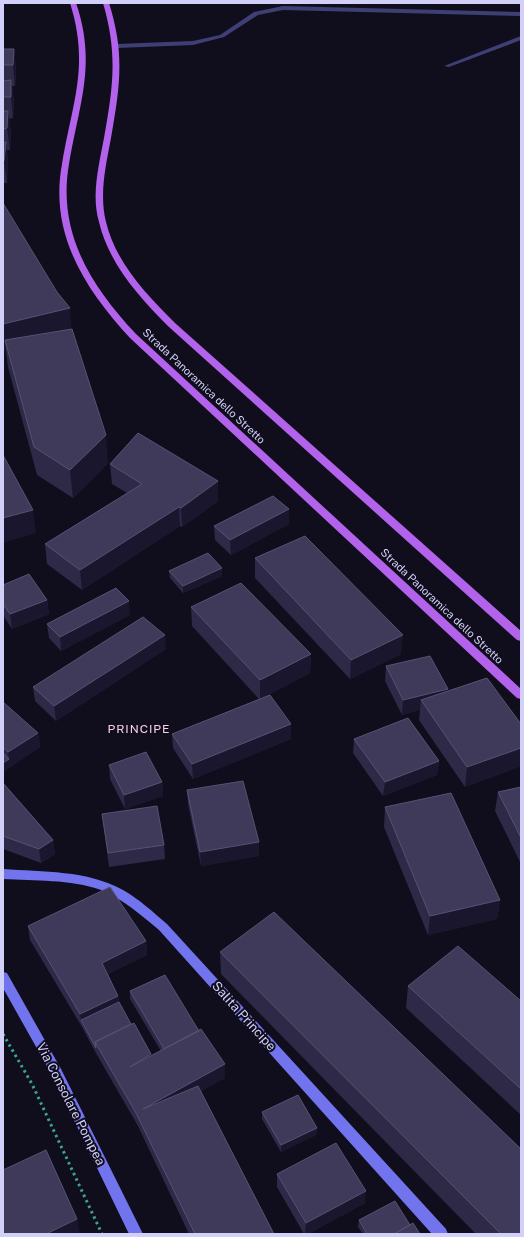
<svg xmlns="http://www.w3.org/2000/svg" width="524" height="1237" viewBox="0 0 524 1237" font-family="'Public Sans',sans-serif">
<style>
.lines{fill:none;stroke-linecap:round;stroke-linejoin:round}
.path{stroke:#3ba096;stroke-width:3;stroke-dasharray:2.5 3.5;stroke-linecap:butt}
.street{fill:#3e3f75;fill-rule:evenodd}
.secondary{fill:#7174ed;fill-rule:evenodd}
.primary{fill:#b363eb;fill-rule:evenodd}
.wall{fill:#2d2947}
.shaded-wall{fill:#1a162e}
.building{fill:#3f3a5a;stroke:#565273}
.labels{text-anchor:middle;dominant-baseline:central;stroke-width:4;stroke-linejoin:round;paint-order:stroke}
.street-label{font-size:11px;fill:#d2cff9;stroke:#100e1c}
.neighbourhood-label{font-size:12px;letter-spacing:1px;fill:#f9d0ec;stroke:#100e1c}
.near-street-label{font-size:13px;fill:#d2cff9;stroke:#100e1c}
</style>
<rect width="100%" height="100%" fill="#100e1c"/>
<g class="lines">
<path class="path" d="M3 1034 32 1084 102 1234"/>
<path class="street" d="M283 6 521 12V16L283 10 258 15 224 37 193 45 117 48 114 46 117 44 193 41 220 35 254 12Z
M521 36V40L449 67 444 66Z"/>
<path class="secondary" d="M3 869C43 872 87 870 123 890 139 899 153 912 167 924L446 1229 448 1234H432L159 930C141 915 123 899 101 890 70 879 35 881 3 879Z
M3 972 7 973 61 1069 143 1234H129L53 1077 3 988Z"/>
<path class="primary" d="M70 3H76C97 64 79 104 69 164 57 233 91 286 136 334L521 689V699L517 698 130 338C85 289 49 234 62 164 72 103 90 66 70 3Z
M103 3H109C125 54 120 86 111 138 106 165 99 194 106 222 116 263 146 294 175 323L521 631V641L517 640 169 327C139 297 109 264 99 222 91 195 99 165 104 138 113 87 118 54 103 3Z"/>
</g>
<path class="wall" d="M3 49H14L16 70 15 86H12L14 102 13 118 9 119 11 132 10 150H7L8 164 7 183H3Z
M3 203 72 330 108 463 73 498 37 475 8 367 6 351H3Z
M110 464 218 481V501L182 527 180 526 82 590 47 564 45 544 127 493 112 484Z
M289 509V524L231 555 215 540 214 526Z
M255 558 401 654 350 679 255 578Z
M169 571 222 576 183 593 170 578Z
M3 585 47 600 49 614 12 629 3 615Z
M191 607 311 654 310 673 262 698 291 724V739L193 779 173 748 172 734 259 699 192 626Z
M130 615 61 651 49 638 47 624Z
M166 649 56 721 35 701 33 687Z
M386 666 448 691 521 724V766L465 787 419 720 420 710 402 715 385 681Z
M3 702 38 733 40 747 3 772Z
M354 739 439 761 437 775 383 796 353 753Z
M109 765 162 782 163 796 125 809 110 779Z
M3 783 53 840 55 854 41 863 3 849Z
M521 787V864L495 811 498 792Z
M187 790 259 856 201 866 188 804Z
M385 807 500 900 497 919 428 935 384 827Z
M102 814 164 845 165 859 109 867Z
M28 926 146 941 147 955 108 974 118 996 119 1002 131 1024 151 1054V1056L161 1051 130 999V991L225 1078 201 1091 274 1234H189L138 1126 97 1055 82 1027 30 940Z
M220 952 521 1234H476L221 974Z
M408 986 521 1001V1115L406 1008Z
M262 1112 317 1128 316 1135 281 1152 262 1119Z
M277 1174 365 1203 308 1234H304L277 1187Z
M359 1220 410 1225 420 1234H363L358 1227Z"/>
<path class="shaded-wall" d="M14 49 16 70 15 86 13 65Z
M11 80 14 102 13 118 11 97Z
M8 111 11 132 10 150 7 128Z
M6 142 8 164 7 183 4 161Z
M70 308 72 335 5 340 6 351H3V324Z
M106 435 108 463 73 498 70 470Z
M218 481V501L182 527 181 508Z
M179 507 180 526 82 590 80 570Z
M289 509V524L231 555 230 540Z
M33 510 36 533 3 543V518Z
M222 568V576L183 593V586Z
M47 600 49 614 12 629 10 614Z
M129 601 130 615 61 651 60 637Z
M165 635 166 649 56 721 54 706Z
M403 635 401 654 350 679 351 660Z
M311 654 310 673 260 700V680Z
M448 689 447 704 421 700 420 710 402 715 403 700Z
M291 724V739L193 779 192 764Z
M38 733 40 747 3 772V763L9 759 8 752Z
M521 748V766L465 787 467 767Z
M439 761 437 775 383 796 385 782Z
M162 782 163 796 125 809 124 795Z
M53 840 55 854 41 863 39 849Z
M259 842V856L201 866 200 852Z
M500 900 497 919 428 935 430 916Z
M146 941 147 955 104 976 102 963Z
M118 996 120 1010 81 1020 80 1014Z
M151 1054 152 1067H130Z
M225 1064V1078L144 1122 143 1109Z
M317 1128 316 1135 281 1152V1145Z
M366 1191 365 1203 308 1234H305L306 1223Z
M77 1219 80 1234H46Z"/>
<path class="building" d="M3 49H14L13 65H3Z
M11 80V97H3V81Z
M3 111H8L7 128 3 129Z
M3 142H6L4 161H3Z
M3 203 57 292 70 308 3 324Z
M72 329 106 435 70 470 34 447 5 340Z
M138 433 218 481 181 508 179 507 80 570 45 544 142 484 110 464Z
M3 455 33 510 3 518Z
M273 496 289 509 230 540 214 526Z
M305 536 403 635 351 660 255 558Z
M208 553 222 568 183 586 169 571Z
M29 574 47 600 10 614 3 604V585Z
M241 583 311 654 260 680 191 607Z
M116 588 129 601 60 637 47 624Z
M143 617 165 635 54 706 33 687Z
M430 656 448 689 403 700 386 666Z
M487 678 521 724V748L467 767 421 700Z
M270 695 291 724 192 764 172 734Z
M3 702 38 733 8 752 3 747Z
M408 718 439 761 385 782 354 739Z
M146 752 162 782 124 795 109 765Z
M3 753 9 759 3 763Z
M243 781 259 842 200 852 187 790Z
M3 783 53 840 39 849 3 836Z
M521 787V838L498 792Z
M451 793 500 900 430 916 385 807Z
M157 806 164 845 108 853 102 814Z
M110 887 146 941 102 963 118 996 80 1014 28 926Z
M274 912 521 1149V1234H501L220 952Z
M458 946 521 1001V1089L408 986Z
M165 975 199 1031 164 1049 130 991Z
M119 1002 131 1024 95 1042 96 1048 81 1020Z
M134 1023 151 1054 130 1067 201 1029 225 1064 143 1109 198 1086 274 1234H195L136 1113 95 1042Z
M298 1095 317 1128 281 1145 262 1112Z
M336 1143 366 1191 306 1223 277 1174Z
M46 1150 77 1219 46 1234H3V1170Z
M395 1201 410 1225 394 1234H367L359 1220Z
M413 1223 420 1234H394Z"/>
<g class="labels">
<g class="street-label">
<text transform="translate(204 386) rotate(43)">Strada Panoramica dello Stretto</text>
<text transform="translate(442 606) rotate(43)">Strada Panoramica dello Stretto</text>
</g>
<g class="neighbourhood-label">
<text x="139" y="729">PRINCIPE</text>
</g>
<g class="near-street-label">
<text transform="translate(244 1016) rotate(48)">Salita Principe</text>
<text transform="translate(71 1104) rotate(63)">Via Consolare Pompea</text>
</g>
</g>
<rect width="524" height="1237" fill="none" stroke="#d2cff9" stroke-width="8"/>
</svg>
